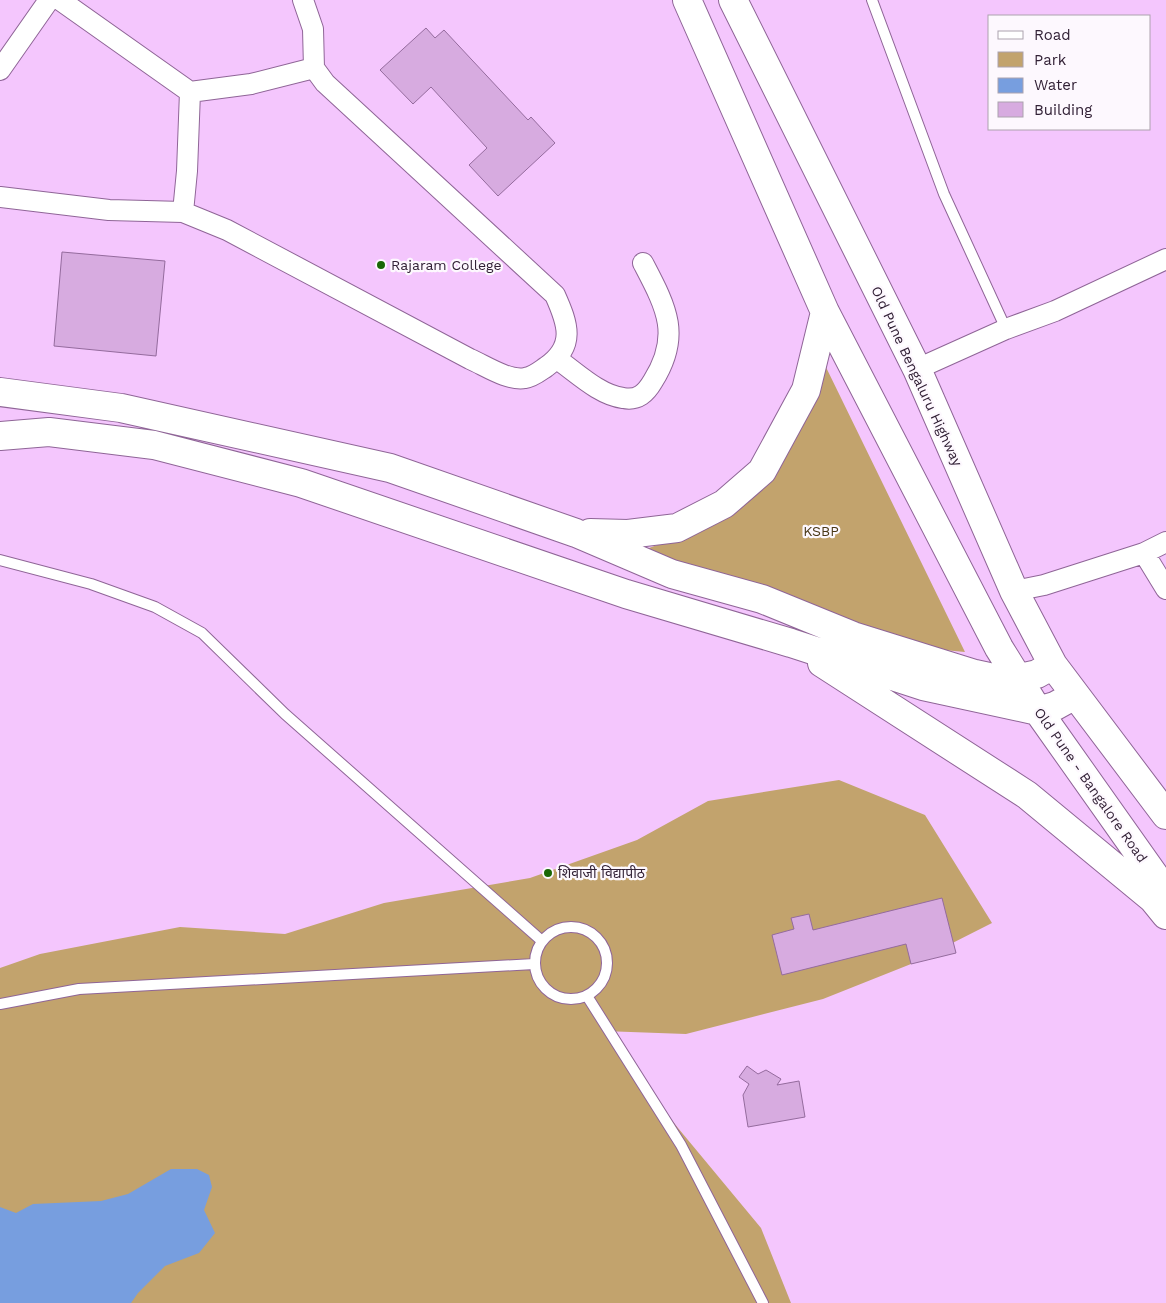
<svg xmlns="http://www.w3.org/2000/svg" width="1166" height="1303" viewBox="0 0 1166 1303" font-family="'Work Sans','Noto Sans Devanagari',sans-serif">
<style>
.green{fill:#c2a36d}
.water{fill:#779edf}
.building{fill:#d7abe0;stroke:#946b9d}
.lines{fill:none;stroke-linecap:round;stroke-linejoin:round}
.lane-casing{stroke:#8f6597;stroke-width:12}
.street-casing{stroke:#8f6597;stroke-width:22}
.primary-casing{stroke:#8f6597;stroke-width:30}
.lane{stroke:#fff;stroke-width:10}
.street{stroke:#fff;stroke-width:20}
.primary{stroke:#fff;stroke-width:28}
.poi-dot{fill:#196706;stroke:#fdf8fe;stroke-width:2}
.labels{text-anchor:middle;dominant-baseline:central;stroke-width:4.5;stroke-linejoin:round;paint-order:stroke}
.poi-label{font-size:14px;fill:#322136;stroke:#fdf8fe;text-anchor:start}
.street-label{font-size:14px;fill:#322136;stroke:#fdf8fe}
.park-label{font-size:14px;fill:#4a3817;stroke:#fdf8fe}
</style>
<rect width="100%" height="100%" fill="#f4c6fd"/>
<path class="green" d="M821 357 965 652 933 649 648 556 649 548 676 538 757 490 799 433 816 399Z
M839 780 925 815 992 923 911 964 823 999 686 1034 603 1031 678 1128 761 1228 791 1303H0V968L40 954 180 927 285 934 384 903 530 878 637 840 708 801Z"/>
<path class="water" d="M171 1169H197L209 1175 212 1187 204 1210 215 1233 199 1253 165 1266 138 1293 131 1303H0V1207L16 1213 33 1204 101 1201 128 1194Z"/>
<path class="building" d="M426 28 435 38 444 30 528 120 531 117 555 143 498 196 469 165 487 148 431 87 413 104 380 70Z
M62 252 165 261 156 356 54 346Z
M942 898 956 953 911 964 906 944 782 975 772 935 794 929 791 918 809 914 813 930Z
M747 1066 758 1074 766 1070 781 1079 777 1085 799 1081 805 1117 748 1127 743 1095 749 1084 739 1077Z"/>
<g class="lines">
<g class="lane-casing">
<path id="lane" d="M872 0 944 194 1006 329
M0 560 91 584 155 607 202 633 285 714 542 941
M535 963a36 36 0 1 1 72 0a36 36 0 1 1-72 0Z
M587 996 681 1145 763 1303
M0 1004 79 989 534 964"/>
</g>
<g class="street-casing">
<path id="street" d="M60 0 190 92 251 84 314 68
M0 70 49 0
M0 197 109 210 183 212 227 230 470 359C486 366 508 381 525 378 533 377 540 371 546 367 576 346 568 324 555 295L325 83 314 68 313 29 303 0
M183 212 187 171 190 92
M557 359C576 372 599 395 623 398 638 401 646 393 653 381 682 335 666 307 643 263
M917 369 1006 329 1055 311 1166 259
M1144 553 1166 589
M1014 591 1044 585 1144 553 1166 542"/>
</g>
<g class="primary-casing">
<path id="primary" d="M687 0 825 312 999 648 1038 711 1166 892
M733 0 917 369 1014 591 1053 665 1166 815
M0 392 121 408 390 468 576 533 672 574 762 599 853 636 975 674 998 679H1016L1037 674 1053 665
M0 436 49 432 154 445 301 483 626 594 791 643 923 686 1038 711 1055 706 1075 695
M590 533 628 534 677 528 724 504 762 471 806 390 825 312
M822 663 1027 795 1153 899 1166 915"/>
</g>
<use href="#lane" class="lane"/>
<use href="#street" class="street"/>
<use href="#primary" class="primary"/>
</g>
<g class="poi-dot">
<circle cx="381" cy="265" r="5"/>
<circle cx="548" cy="873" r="5"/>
</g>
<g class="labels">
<g class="poi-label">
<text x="391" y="265">Rajaram College</text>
<text x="558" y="873">शिवाजी विद्यापीठ</text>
</g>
<g class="street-label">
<text transform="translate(917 376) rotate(65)">Old Pune Bengaluru Highway</text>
<text transform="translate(1091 785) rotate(55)">Old Pune - Bangalore Road</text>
</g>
<g class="park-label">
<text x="821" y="531">KSBP</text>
</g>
</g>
<rect x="988" y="15" width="162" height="115" fill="#fdf8fe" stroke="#aca2ae"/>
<rect x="998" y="31" width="25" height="8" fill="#ffffff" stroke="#aca2ae"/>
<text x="1034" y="40" font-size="15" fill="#322136">Road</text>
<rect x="998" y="52" width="25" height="15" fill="#c2a36d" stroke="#aca2ae"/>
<text x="1034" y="65" font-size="15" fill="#322136">Park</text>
<rect x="998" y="78" width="25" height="15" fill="#779edf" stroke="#aca2ae"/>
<text x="1034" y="90" font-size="15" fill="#322136">Water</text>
<rect x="998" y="102" width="25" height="15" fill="#d7abe0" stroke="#aca2ae"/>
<text x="1034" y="115" font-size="15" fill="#322136">Building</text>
</svg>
